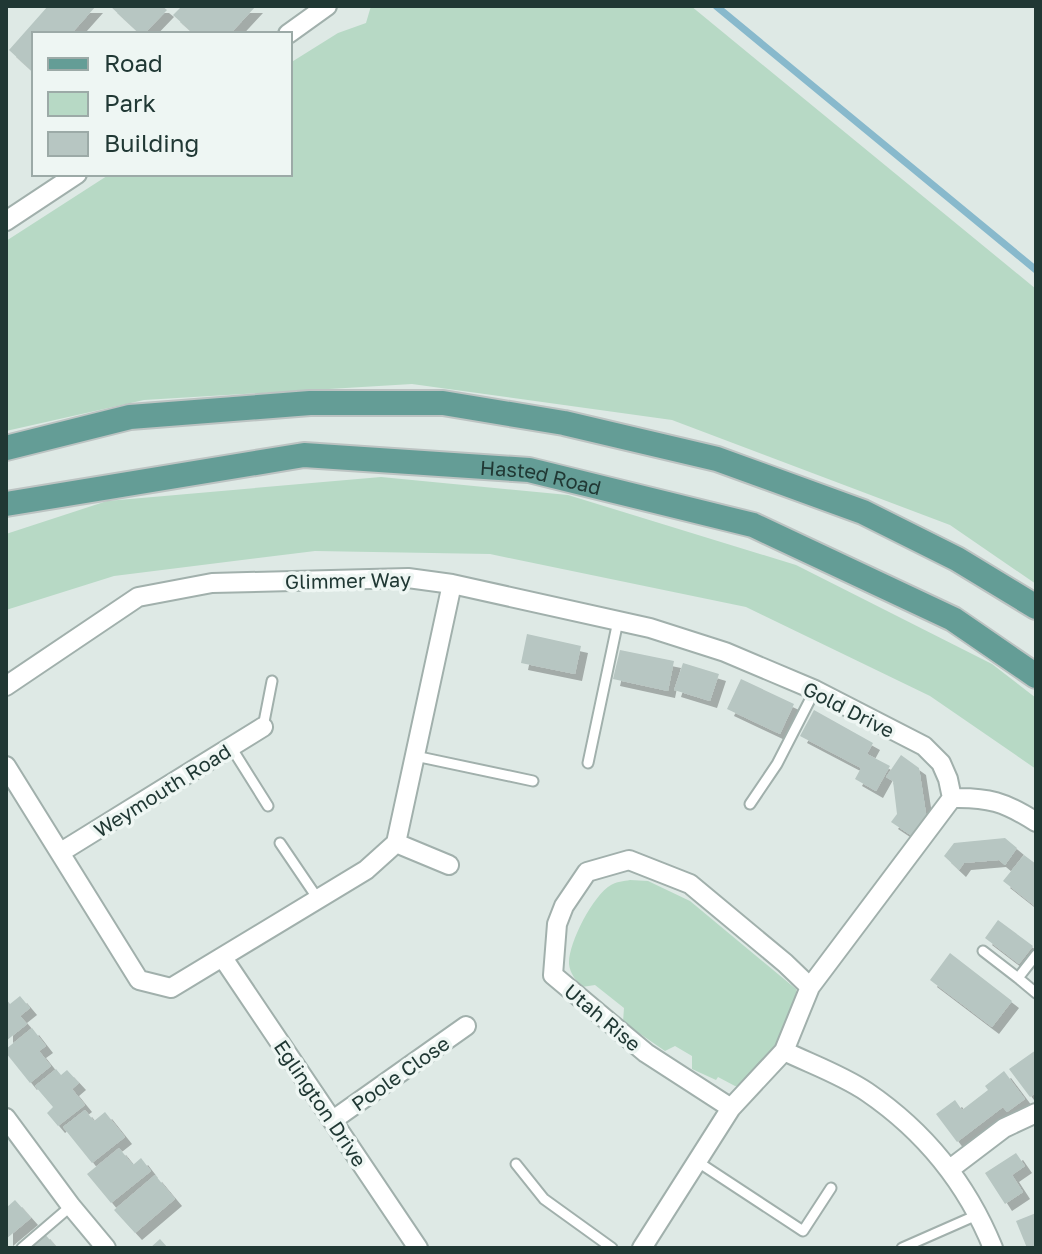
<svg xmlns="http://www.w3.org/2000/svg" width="1042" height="1254" viewBox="0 0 1042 1254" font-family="'Golos Text',sans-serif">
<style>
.green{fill:#b7d9c5}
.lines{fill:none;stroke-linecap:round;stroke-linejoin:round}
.stream{stroke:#88b9cc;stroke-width:7}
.building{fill:#b7c6c2;filter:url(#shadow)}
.service-casing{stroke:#a1b0ac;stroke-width:13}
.minor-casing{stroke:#a1b0ac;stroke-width:22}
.primary-casing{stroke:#bcc3c2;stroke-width:28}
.service{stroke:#fff;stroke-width:9}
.minor{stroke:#fff;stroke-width:18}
.primary{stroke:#649d96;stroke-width:24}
.labels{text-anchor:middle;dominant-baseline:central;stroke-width:7;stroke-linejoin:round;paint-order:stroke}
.street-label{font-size:20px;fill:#203834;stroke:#eef6f3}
</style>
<defs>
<filter id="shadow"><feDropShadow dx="7" dy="7" stdDeviation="0" flood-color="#0004"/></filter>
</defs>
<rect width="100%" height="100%" fill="#dee9e5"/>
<path class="green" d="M371 6H691L1036 289V584L950 525 672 420 412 384 144 400 6 431V241L110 174H290V63L338 33 366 23Z
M381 477 568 495 796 565 992 664 1036 698V769L930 696 746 607 490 554 315 551 114 576 6 610V534L107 501Z
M630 880 648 881 690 901 796 989 798 998 778 1052 745 1087 735 1086 718 1077 716 1080 692 1069V1056L675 1046 665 1051 623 1022 624 1008 595 985 582 987C576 980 570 974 569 964 568 944 593 895 611 885 616 882 624 881 630 880Z"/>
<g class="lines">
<path class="stream" d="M716 6 1036 270"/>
</g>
<path class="building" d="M48 6H96L71 34H34V73L9 50Z
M110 6H162L167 10 144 34H140Z
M182 6H256L230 34H194L173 15Z
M527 634 581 646 575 674 521 663Z
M620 650 674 661 668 691 613 679Z
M683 663 719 674 710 701 674 690Z
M741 679 794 704 780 734 727 709Z
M814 710 873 743 867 754 890 766 876 791 855 779 861 768 800 736Z
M901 755 919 768 927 820 915 838 891 822 897 814 893 781 886 777Z
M1005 838 1017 848 1005 865 999 860 964 863 959 870 944 856 954 843Z
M1024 855 1036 864V907L1003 881Z
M998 920 1033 946 1019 964 985 938Z
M950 953 1012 1001 992 1027 930 980Z
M20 996 30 1008 20 1016 27 1024 6 1041V999L10 1004Z
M32 1028 46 1046 39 1051 51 1066 30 1083 6 1053V1049Z
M1036 1050V1093L1030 1097 1009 1069Z
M56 1069 61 1075 67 1070 79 1083 72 1089 85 1105 58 1126 47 1113 53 1107 35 1086Z
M1004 1071 1025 1099 1007 1112 1003 1107 957 1142 936 1114 955 1100 962 1110 988 1090 985 1086Z
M85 1110 94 1121 105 1112 125 1137 92 1163 63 1127Z
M119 1148 133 1165 141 1158 151 1171 111 1203 87 1174Z
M1016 1153 1025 1166 1012 1175 1023 1192 1005 1204 985 1173Z
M155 1175 175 1199 135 1233 114 1210Z
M15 1200 31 1218 6 1239V1208Z
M1036 1213V1248H1027L1016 1221Z
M43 1232 57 1248H24Z
M160 1239 168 1248H150Z"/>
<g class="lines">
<g class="service-casing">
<path id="service" d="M263 727 272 681
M231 747 268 806
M415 756 533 781
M588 763 618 621
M750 804 777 764 815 690
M280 843 318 899
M983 951 1018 978 1036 955
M1018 978 1036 993
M698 1162 803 1231 831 1188
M516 1164 544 1199 612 1248
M22 1248 71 1206
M902 1248 977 1215"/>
</g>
<g class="minor-casing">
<path id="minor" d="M288 34 327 6
M6 221 77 174
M6 686 138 597 212 583 408 578 452 584 650 628 725 652 815 690 924 746 941 763 948 779 952 798 810 987 784 1051C811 1064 842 1075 867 1092 924 1131 967 1184 993 1248
M6 766 139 980 171 988 366 870 396 843
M952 798C988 797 1005 802 1036 822
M61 852 263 727
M449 865 396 843 452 584
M223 958 418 1248
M731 1108 646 1053 553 975 557 924 564 906 587 872 629 860 690 884 785 963 810 987
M6 1118 71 1206 106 1248
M333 1120 466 1026
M950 1169 1004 1128 1036 1113
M642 1248 731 1108 784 1051"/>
</g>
<g class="primary-casing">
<g id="primary">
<path d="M6 448 130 417 310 403H443L564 423 717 459 863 512 957 559 1036 607"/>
<path id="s1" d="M6 504 304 455 529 470 753 525 953 619 1036 676"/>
</g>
</g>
<use href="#service" class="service"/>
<use href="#minor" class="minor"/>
<use href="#primary" class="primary"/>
</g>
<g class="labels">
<g class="street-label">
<text stroke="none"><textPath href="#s1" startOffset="540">Hasted Road</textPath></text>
<text transform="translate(348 580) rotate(-1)">Glimmer Way</text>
<text transform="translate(849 709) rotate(27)">Gold Drive</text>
<text transform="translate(162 790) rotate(-32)">Weymouth Road</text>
<text transform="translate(603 1017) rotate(40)">Utah Rise</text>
<text transform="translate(400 1073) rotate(-35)">Poole Close</text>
<text transform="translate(321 1103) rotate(56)">Eglington Drive</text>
</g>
</g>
<rect width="1042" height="1254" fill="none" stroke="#203834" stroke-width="16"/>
<rect x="32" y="32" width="260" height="144" fill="#eef6f3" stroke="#9caaa7" stroke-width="2"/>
<rect x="48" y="58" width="40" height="12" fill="#649d96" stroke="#9caaa7" stroke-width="2"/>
<text x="104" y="72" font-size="24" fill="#203834">Road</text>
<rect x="48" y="92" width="40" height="24" fill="#b7d9c5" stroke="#9caaa7" stroke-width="2"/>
<text x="104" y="112" font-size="24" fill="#203834">Park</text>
<rect x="48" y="132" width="40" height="24" fill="#b7c6c2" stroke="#9caaa7" stroke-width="2"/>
<text x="104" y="152" font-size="24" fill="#203834">Building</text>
</svg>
